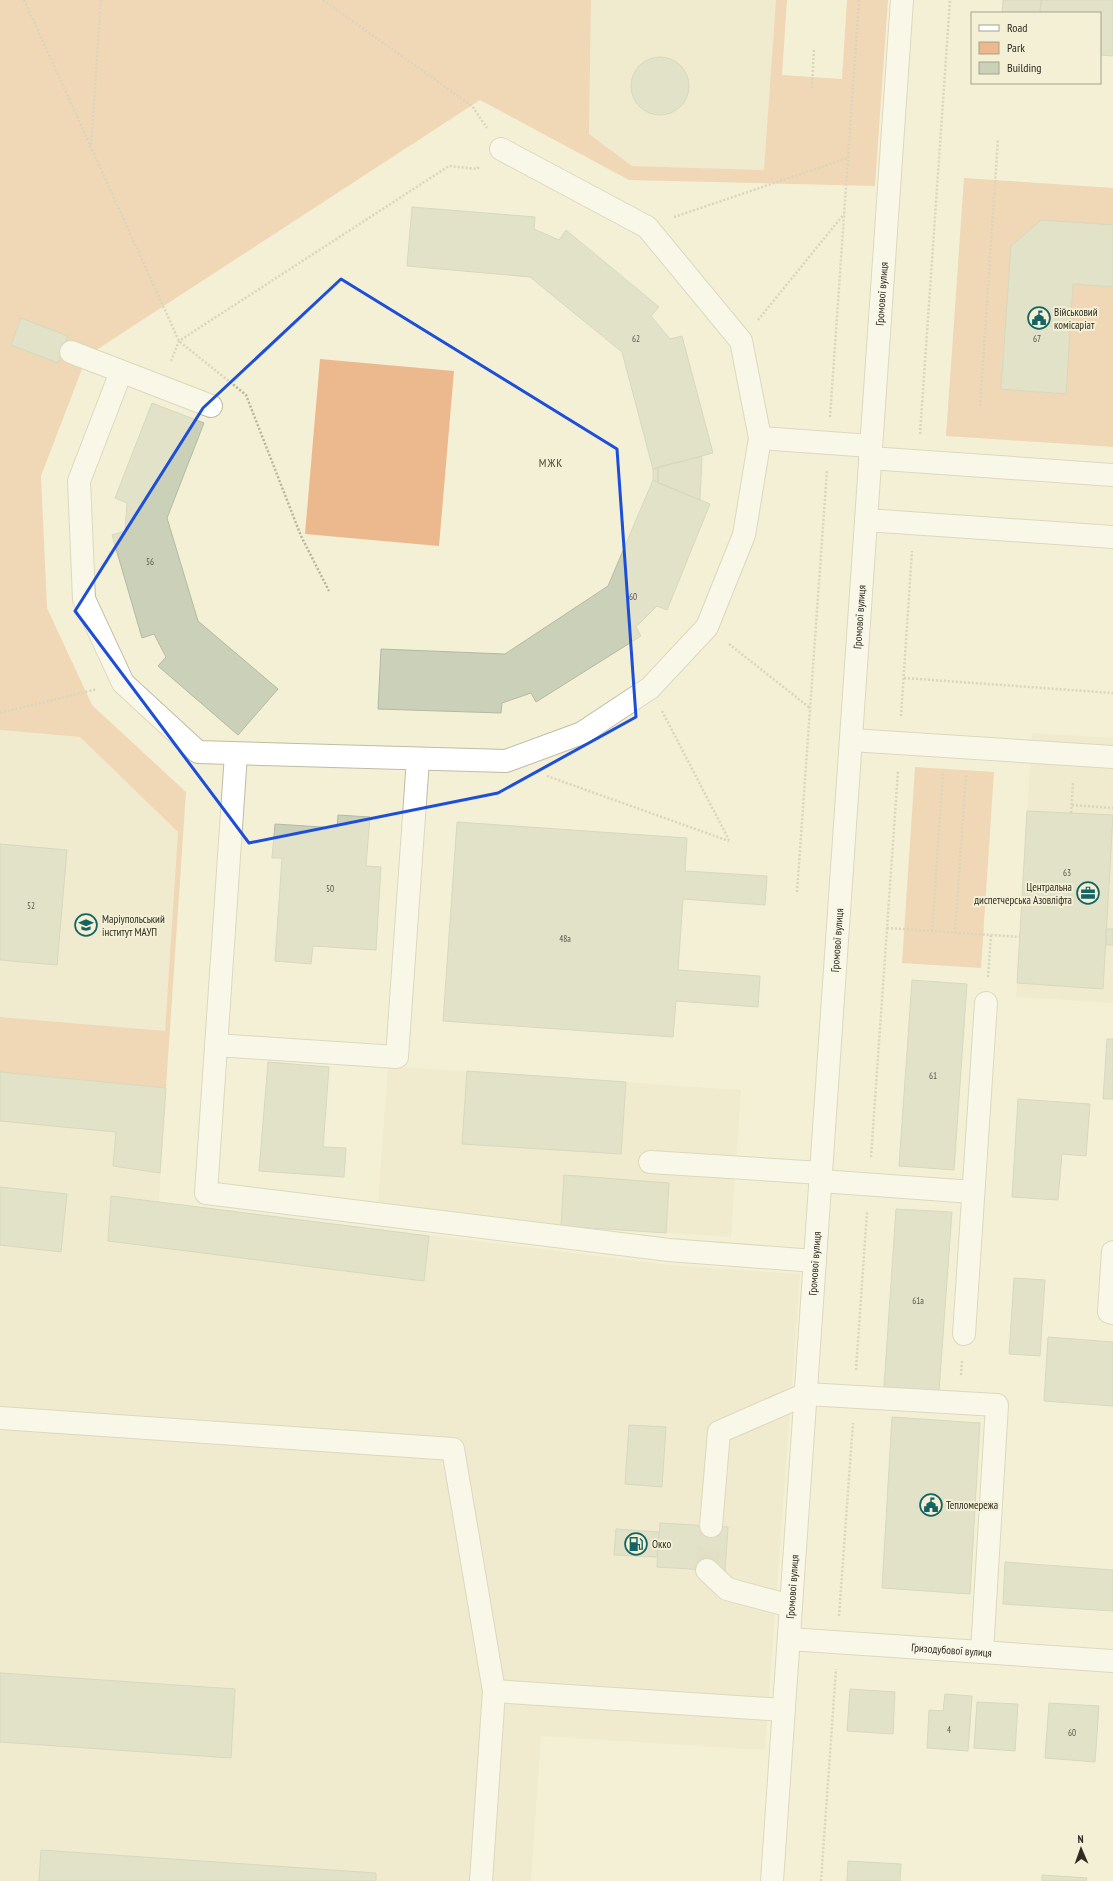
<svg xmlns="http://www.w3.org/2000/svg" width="1113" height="1881" viewBox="0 0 1113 1881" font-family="'PT Sans Narrow',sans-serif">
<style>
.built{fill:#eae4c5}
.green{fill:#ecb98f}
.building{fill:#cbd1b9;stroke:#b4baa2}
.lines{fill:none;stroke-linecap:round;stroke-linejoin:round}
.minor-tunnel{stroke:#ccc9b2;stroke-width:22;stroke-dasharray:22 11;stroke-linecap:butt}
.minor-casing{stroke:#c0bba3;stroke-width:24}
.path{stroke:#b8b59f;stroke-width:2.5;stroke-dasharray:2 2;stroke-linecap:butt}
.minor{stroke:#fff;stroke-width:22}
.marked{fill:none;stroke:#1d4ed8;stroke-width:3;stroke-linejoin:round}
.labels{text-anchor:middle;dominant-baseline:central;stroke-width:4;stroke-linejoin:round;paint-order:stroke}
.number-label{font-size:9px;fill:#555548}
.street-label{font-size:11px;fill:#2e2c22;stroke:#f4f0d6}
.poi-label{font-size:11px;fill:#2e2c22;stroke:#f4f0d6;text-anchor:start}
.neighbourhood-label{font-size:12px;letter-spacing:1px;fill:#504c37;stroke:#f4f0d6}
</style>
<rect width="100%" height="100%" fill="#f4f0d6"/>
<path class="built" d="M591 0H776L765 170 632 166 589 134Z
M0 730 80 737 178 832 165 1032 0 1017Z
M1032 733 1113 738V1003L1016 997Z
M388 1066 741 1090 731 1237 561 1226 378 1203Z
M0 1072 166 1088 159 1202 669 1265 800 1274 765 1750 541 1736 531 1881H0Z"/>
<path class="green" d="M0 0H591L589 134 632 166 764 170 776 0H787L782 75 842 79 847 0H888L875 186 629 180 480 100 87 356 41 476 47 608 92 705 186 792 166 1088 0 1072V1017L165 1031 178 832 80 737 0 730Z
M964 178 1113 188V447L946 436Z
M320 359 454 371 439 546 305 534Z
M915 767 994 772 981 968 902 963Z"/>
<path class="building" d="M1003 0H1041L1040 13H1002Z
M1041 0H1113V56L1100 55V13H1040Z
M631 86a29 29 0 1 1 58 0a29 29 0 1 1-58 0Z
M412 207 535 217 534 229 559 240 566 230 659 307 651 316 670 339 682 336 713 453 653 469 622 352 530 277 407 266Z
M1041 220 1113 225V287L1073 284 1066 394 1001 389 1011 246Z
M21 318 68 336 58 363 11 345Z
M152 403 204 423 167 518 198 621 278 689 238 735 158 666 166 657 154 634 142 638 112 535 125 531 127 503 115 498Z
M702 456 700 500 658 483V467Z
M658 467V483L653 480V469Z
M653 480 710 504 667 610 657 606 636 627 641 636 536 702 531 693 502 703 501 713 378 709 381 649 505 654 608 586Z
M1027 811 1113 815 1103 989 1017 983Z
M338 815 370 817 366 866 381 867 376 950 313 946 311 964 275 961 282 858H272L275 824 337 828Z
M457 822 687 838 685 871 767 876 765 905 683 899 678 970 760 976 758 1007 676 1001 673 1037 443 1021Z
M0 844 67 850 57 965 0 960Z
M1106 929H1113V945H1106Z
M912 980 967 984 954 1170 899 1166Z
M1107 1039H1113V1099H1103Z
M268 1062 329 1067 323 1147 346 1148 344 1177 259 1171Z
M467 1071 626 1082 621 1154 462 1144Z
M0 1072 166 1088 160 1173 113 1166 116 1132 0 1121Z
M1018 1099 1090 1104 1086 1156 1062 1154 1058 1200 1012 1197Z
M564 1175 669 1183 666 1233 561 1226Z
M0 1187 67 1194 61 1252 0 1245Z
M111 1196 429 1236 424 1281 108 1241Z
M896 1209 952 1212 939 1391 884 1387Z
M1014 1278 1045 1280 1040 1356 1009 1354Z
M1048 1337 1113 1342V1406L1044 1401Z
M892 1417 980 1423 970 1594 882 1588Z
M629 1425 666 1427 662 1487 625 1484Z
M660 1523 728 1527 725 1571 657 1567Z
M616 1529 659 1532 657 1557 614 1555Z
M1005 1562 1113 1570V1611L1003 1604Z
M0 1673 235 1689 231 1758 0 1742Z
M850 1689 895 1692 893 1734 847 1731Z
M945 1694 972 1696 968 1751 927 1748 929 1710 943 1711Z
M977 1702 1018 1704 1015 1751 974 1748Z
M1049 1703 1099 1706 1095 1762 1045 1758Z
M41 1850 376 1873V1881H39Z
M848 1861 901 1864 900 1881H847Z
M1042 1875 1087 1878 1086 1881H1042Z"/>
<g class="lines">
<path class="minor-tunnel" d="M707 1570 711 1526"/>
<g class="minor-casing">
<g id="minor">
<path d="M71 352 211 406"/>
<path d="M121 372 79 481 84 599 123 683 198 752 506 761 582 733 650 688 707 627 744 535 760 438 741 341 647 227 501 149"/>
<path d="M760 438 871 446"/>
<path d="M870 458 1113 475"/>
<path d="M866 520 1113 537"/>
<path d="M851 740 1113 757"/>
<path d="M236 754 206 1193 669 1250 815 1261"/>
<path d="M216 1045 397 1057 418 759"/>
<path d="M650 1162 821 1173"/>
<path d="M821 1181 973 1192"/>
<path d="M1113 1252 1109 1312 1113 1313"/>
<path d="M964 1334 986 1003"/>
<path d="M0 1418 453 1449 494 1691 481 1881"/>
<path d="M711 1526 719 1432 806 1394 997 1405 982 1652"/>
<path d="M707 1570 727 1589 791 1606"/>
<path id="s1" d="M789 1639 1113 1661"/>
<path d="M494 1691 784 1710"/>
<path id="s2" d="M772 1881 902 0"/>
</g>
</g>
<path class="path" d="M24 0 179 341 246 395 301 536 329 591
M323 0 472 106 487 128
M812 88 814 48
M91 145 101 0
M674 217 848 158
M758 320 844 214
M171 361 179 341 449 166 477 169 480 166
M980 406 998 139
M830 417 859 0
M920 434 950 0
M729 644 810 708
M904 678 1113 693
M662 711 729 840
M0 713 97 689
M901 716 912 551
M547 776 729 841
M1072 805 1113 808
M1071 813 1073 782
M797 892 827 470
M887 928 1020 937
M932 931 943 773
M955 933 966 774
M988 977 991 935
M871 1157 898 771
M856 1370 867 1212
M961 1375 962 1360
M839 1616 853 1423
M821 1881 836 1669"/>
<use href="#minor" class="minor"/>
</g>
<path d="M0 0H1113V1881H0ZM341 279 617 449 636 717 498 793 249 843 75 611 203 408Z" fill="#f4f0d6" fill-opacity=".55" fill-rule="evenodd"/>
<path class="marked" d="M341 279 617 449 636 717 498 793 249 843 75 611 203 408Z"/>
<defs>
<g id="civic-ring" transform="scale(1.15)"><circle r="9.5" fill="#f4f0d6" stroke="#156463" stroke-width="1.5"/><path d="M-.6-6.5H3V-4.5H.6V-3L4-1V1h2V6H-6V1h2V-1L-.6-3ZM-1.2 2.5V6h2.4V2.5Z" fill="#156463"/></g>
<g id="office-ring" transform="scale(1.15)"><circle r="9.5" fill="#f4f0d6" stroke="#156463" stroke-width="1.5"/><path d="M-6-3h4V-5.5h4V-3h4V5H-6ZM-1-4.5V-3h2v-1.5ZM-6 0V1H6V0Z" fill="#156463"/></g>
<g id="university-ring" transform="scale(1.15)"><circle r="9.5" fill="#f4f0d6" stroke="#156463" stroke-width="1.5"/><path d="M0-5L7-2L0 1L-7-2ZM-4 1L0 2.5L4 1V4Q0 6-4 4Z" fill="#156463"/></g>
<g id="fuel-ring" transform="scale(1.15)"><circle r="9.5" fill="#f4f0d6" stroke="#156463" stroke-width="1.5"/><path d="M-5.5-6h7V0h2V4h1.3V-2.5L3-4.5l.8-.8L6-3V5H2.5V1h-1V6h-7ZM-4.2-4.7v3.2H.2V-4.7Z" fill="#156463"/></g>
</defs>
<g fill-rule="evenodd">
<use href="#civic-ring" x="1039" y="318"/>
<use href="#office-ring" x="1088" y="893"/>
<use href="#university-ring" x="86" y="925"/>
<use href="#civic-ring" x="931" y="1505"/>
<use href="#fuel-ring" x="636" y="1544"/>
</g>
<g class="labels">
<g class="number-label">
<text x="636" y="338">62</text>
<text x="1037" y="338">67</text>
<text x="150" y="561">56</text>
<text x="633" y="596">60</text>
<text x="1067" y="872">63</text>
<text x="330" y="888">50</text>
<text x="31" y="905">52</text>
<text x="565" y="938">48а</text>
<text x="933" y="1075">61</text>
<text x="918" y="1300">61а</text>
<text x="949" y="1729">4</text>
<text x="1072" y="1732">60</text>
</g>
<g class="street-label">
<text stroke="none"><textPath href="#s2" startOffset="1591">Громової вулиця</textPath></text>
<text stroke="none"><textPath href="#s2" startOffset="1267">Громової вулиця</textPath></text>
<text stroke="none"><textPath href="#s2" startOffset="943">Громової вулиця</textPath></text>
<text stroke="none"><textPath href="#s2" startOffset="619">Громової вулиця</textPath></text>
<text stroke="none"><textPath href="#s2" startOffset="295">Громової вулиця</textPath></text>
<text stroke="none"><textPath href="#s1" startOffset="163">Гризодубової вулиця</textPath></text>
</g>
<g class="poi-label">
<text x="1054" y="312">Військовий<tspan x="1054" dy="13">комісаріат</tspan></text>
<text x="1072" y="887" text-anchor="end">Центральна<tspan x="1072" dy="13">диспетчерська Азовліфта</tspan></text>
<text x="102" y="919">Маріупольський<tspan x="102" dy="13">інститут МАУП</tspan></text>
<text x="946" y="1505">Тепломережа</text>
<text x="652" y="1544">Окко</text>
</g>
<g class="neighbourhood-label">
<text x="551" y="462">МЖК</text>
</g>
</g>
<rect x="971" y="12" width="130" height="72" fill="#f4f0d6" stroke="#a5a28e"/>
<rect x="979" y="25" width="20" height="6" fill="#ffffff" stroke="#a5a28e"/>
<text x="1007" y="32" font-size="12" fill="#2e2c22">Road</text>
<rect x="979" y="42" width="20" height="12" fill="#ecb98f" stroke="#a5a28e"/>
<text x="1007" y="52" font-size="12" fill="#2e2c22">Park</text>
<rect x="979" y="62" width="20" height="12" fill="#cbd1b9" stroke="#a5a28e"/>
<text x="1007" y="72" font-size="12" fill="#2e2c22">Building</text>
<g transform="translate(1081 1849) rotate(358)" stroke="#f4f0d6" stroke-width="3" paint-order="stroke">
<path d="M0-3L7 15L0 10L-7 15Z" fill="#2e2c22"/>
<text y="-6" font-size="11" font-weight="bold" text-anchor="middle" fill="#2e2c22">N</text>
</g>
</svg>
